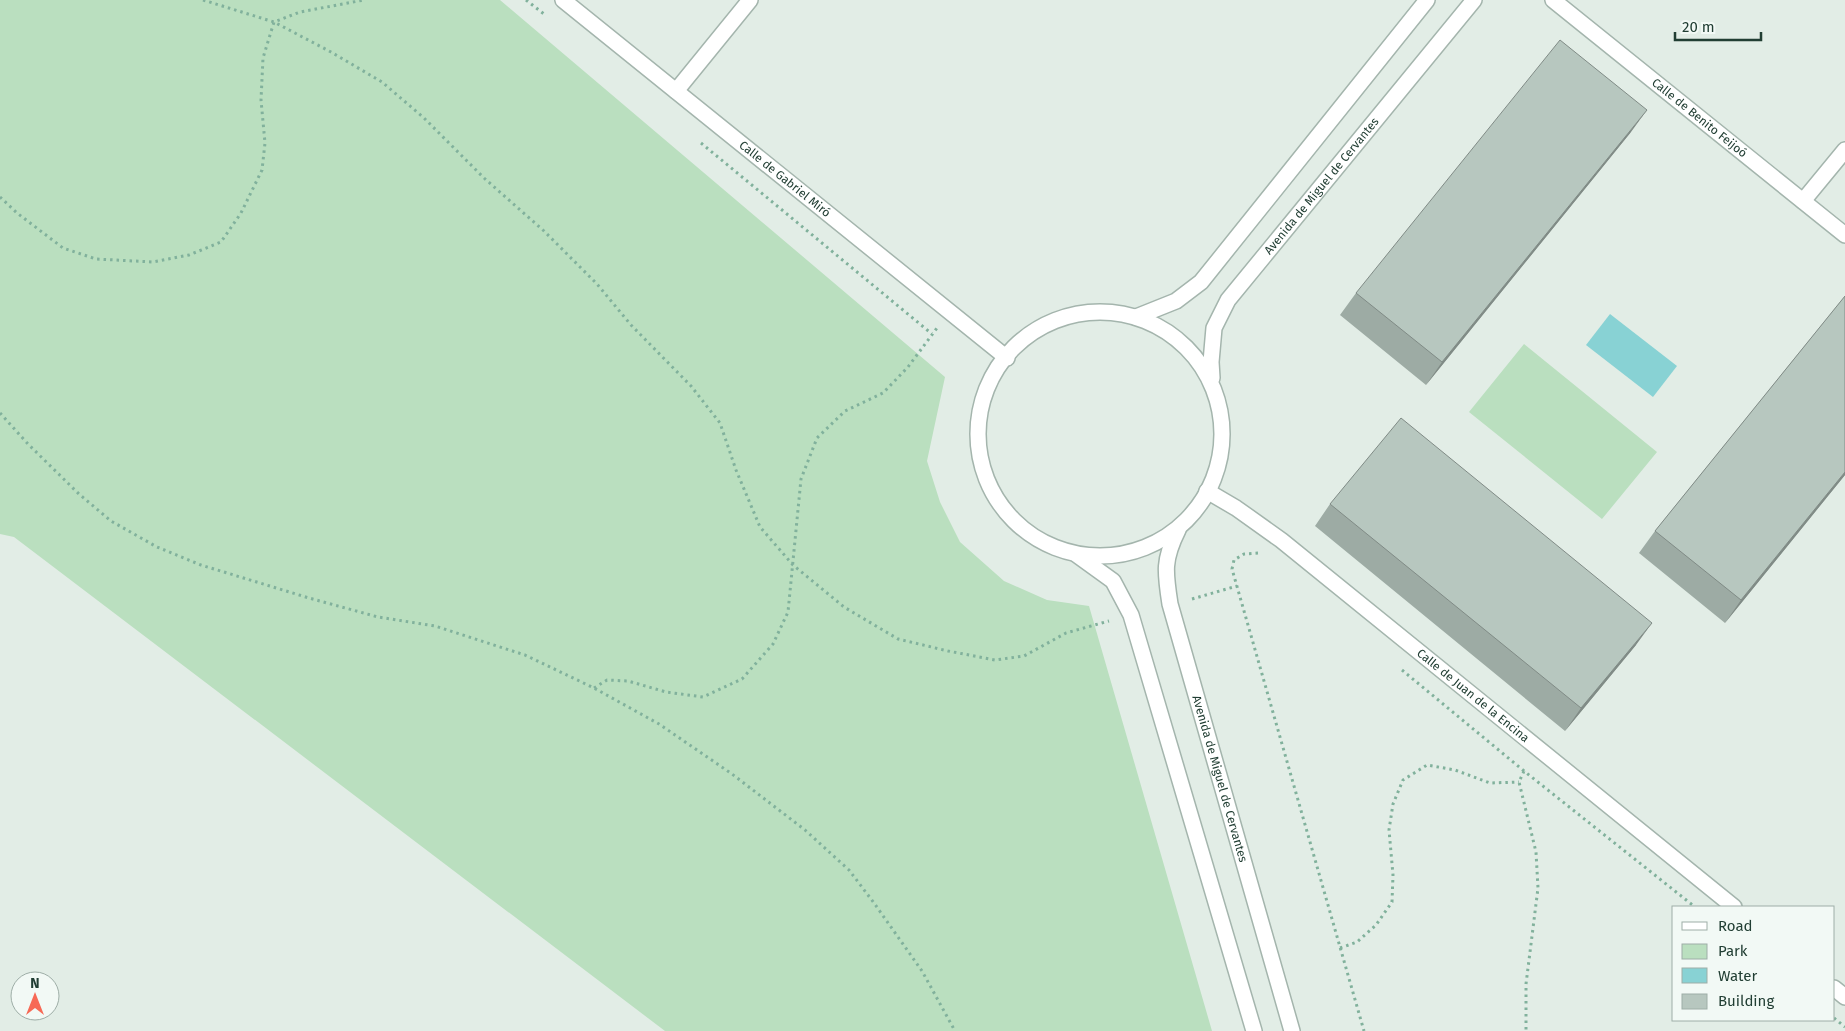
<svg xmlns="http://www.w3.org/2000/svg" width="1845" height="1031" viewBox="0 0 1845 1031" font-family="'Fira Sans',sans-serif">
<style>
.green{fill:#badfbf}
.water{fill:#88d2d4}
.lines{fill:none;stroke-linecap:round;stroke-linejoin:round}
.minor-casing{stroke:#a4b5ad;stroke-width:18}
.path{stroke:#81b19c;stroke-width:3;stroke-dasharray:2.5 4;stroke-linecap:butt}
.minor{stroke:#fff;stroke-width:15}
.wall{fill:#9daba4}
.shaded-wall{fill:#808b86}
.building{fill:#b7c7bf;stroke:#808b86}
.labels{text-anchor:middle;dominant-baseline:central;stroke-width:4;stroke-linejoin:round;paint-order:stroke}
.street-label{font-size:12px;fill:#213e33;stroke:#f2f9f5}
</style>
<rect width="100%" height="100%" fill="#e2ede6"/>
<path class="green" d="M0 0H500L945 377 927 461 940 502 960 542 1004 581 1047 600 1089 606 1212 1031H665L14 537 0 534Z
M1524 344 1657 452 1602 519 1469 412Z"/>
<path class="water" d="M1610 314 1677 366 1653 397 1586 345Z"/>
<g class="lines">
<g class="minor-casing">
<g id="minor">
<path id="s1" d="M563 0 1007 358"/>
<path id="s2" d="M1553 0 1845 235"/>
<path d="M676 91 750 0"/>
<path d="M1803 201 1845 150"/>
<circle cx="1100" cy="434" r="122"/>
<path d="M1136 317 1176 301 1201 282 1427 0"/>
<path id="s3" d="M1212 378 1211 362 1214 328 1228 300 1474 0"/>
<path id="s4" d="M1207 491 1236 508 1281 540 1734 907"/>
<path id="s5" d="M1178 530C1163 560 1165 572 1170 604L1292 1031"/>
<path d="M1077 555 1113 581 1131 615 1254 1031"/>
<path d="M1834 988 1845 997"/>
</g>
</g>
<path class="path" d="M203 0 274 22 331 52 382 82 424 118 484 178 544 231 597 284 631 325 691 386 720 423 736 470 760 527 793 565 844 607 898 639 948 651 995 660 1024 656 1066 633 1109 621
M526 0 544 14
M701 143 932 334
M0 197 17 213 63 248 96 259 153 262 189 255 221 242 241 213 262 170 265 143 261 100 263 58 274 22 300 12 364 0
M0 413 28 444 79 494 111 521 157 547 201 565 309 598 378 617 435 626 525 655 594 688 659 724 732 774 805 830 849 870 874 903 922 971 955 1031
M1258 553 1244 554 1234 560 1232 569 1364 1031
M1192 599 1237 586
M1402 670 1524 771 1695 907
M594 688 607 680 628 681 666 692 703 697 742 679 773 644 788 612 801 479 817 438 845 411 883 393 908 367 937 328
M1524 771 1519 782 1536 852 1538 888 1526 984V1031
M1340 948 1357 942 1376 925 1392 902 1393 875 1389 830 1393 804 1403 780 1427 765 1455 770 1490 783 1519 782
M1834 1018 1845 1027"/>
<use href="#minor" class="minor"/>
</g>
<path class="wall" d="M1631 132 1426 385 1340 315 1356 293Z
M1845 296V475L1725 623 1639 553 1655 531Z
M1330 504 1636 645 1565 731 1315 526Z"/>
<path class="shaded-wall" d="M1647 110 1631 132 1426 385 1442 362Z
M1845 472V475L1725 623 1741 600Z
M1652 623 1636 645 1565 731 1581 708Z"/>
<path class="building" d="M1560 40 1647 110 1442 362 1356 293Z
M1845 296V472L1741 600 1655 531Z
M1401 418 1652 623 1581 708 1330 504Z"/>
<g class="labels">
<g class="street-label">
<text stroke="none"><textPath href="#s2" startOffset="188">Calle de Benito Feijoó</textPath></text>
<text stroke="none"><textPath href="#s1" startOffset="285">Calle de Gabriel Miró</textPath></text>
<text stroke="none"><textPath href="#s3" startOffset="229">Avenida de Miguel de Cervantes</textPath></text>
<text stroke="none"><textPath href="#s4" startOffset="336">Calle de Juan de la Encina</textPath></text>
<text stroke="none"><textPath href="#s5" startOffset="258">Avenida de Miguel de Cervantes</textPath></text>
</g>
</g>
<rect x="1672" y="906" width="162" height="115" fill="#f2f9f5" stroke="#9eaea7"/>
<rect x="1682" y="922" width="25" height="8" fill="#ffffff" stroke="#9eaea7"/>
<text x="1718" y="931" font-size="15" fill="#213e33">Road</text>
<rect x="1682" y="944" width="25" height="15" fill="#badfbf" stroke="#9eaea7"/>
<text x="1718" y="956" font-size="15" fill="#213e33">Park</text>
<rect x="1682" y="968" width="25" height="15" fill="#88d2d4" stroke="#9eaea7"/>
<text x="1718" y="981" font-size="15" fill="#213e33">Water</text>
<rect x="1682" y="994" width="25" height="15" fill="#b7c7bf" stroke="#9eaea7"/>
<text x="1718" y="1006" font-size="15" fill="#213e33">Building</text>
<g transform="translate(35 996)"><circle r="24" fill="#f2f9f5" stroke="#9eaea7"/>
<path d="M0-4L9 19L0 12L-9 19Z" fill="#f76955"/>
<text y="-8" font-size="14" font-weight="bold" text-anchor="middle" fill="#213e33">N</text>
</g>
<path d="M1675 32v8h86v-8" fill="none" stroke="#213e33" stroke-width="2.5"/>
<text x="1682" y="32" font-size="15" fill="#213e33" stroke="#f2f9f5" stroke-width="4" paint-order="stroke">20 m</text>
</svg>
